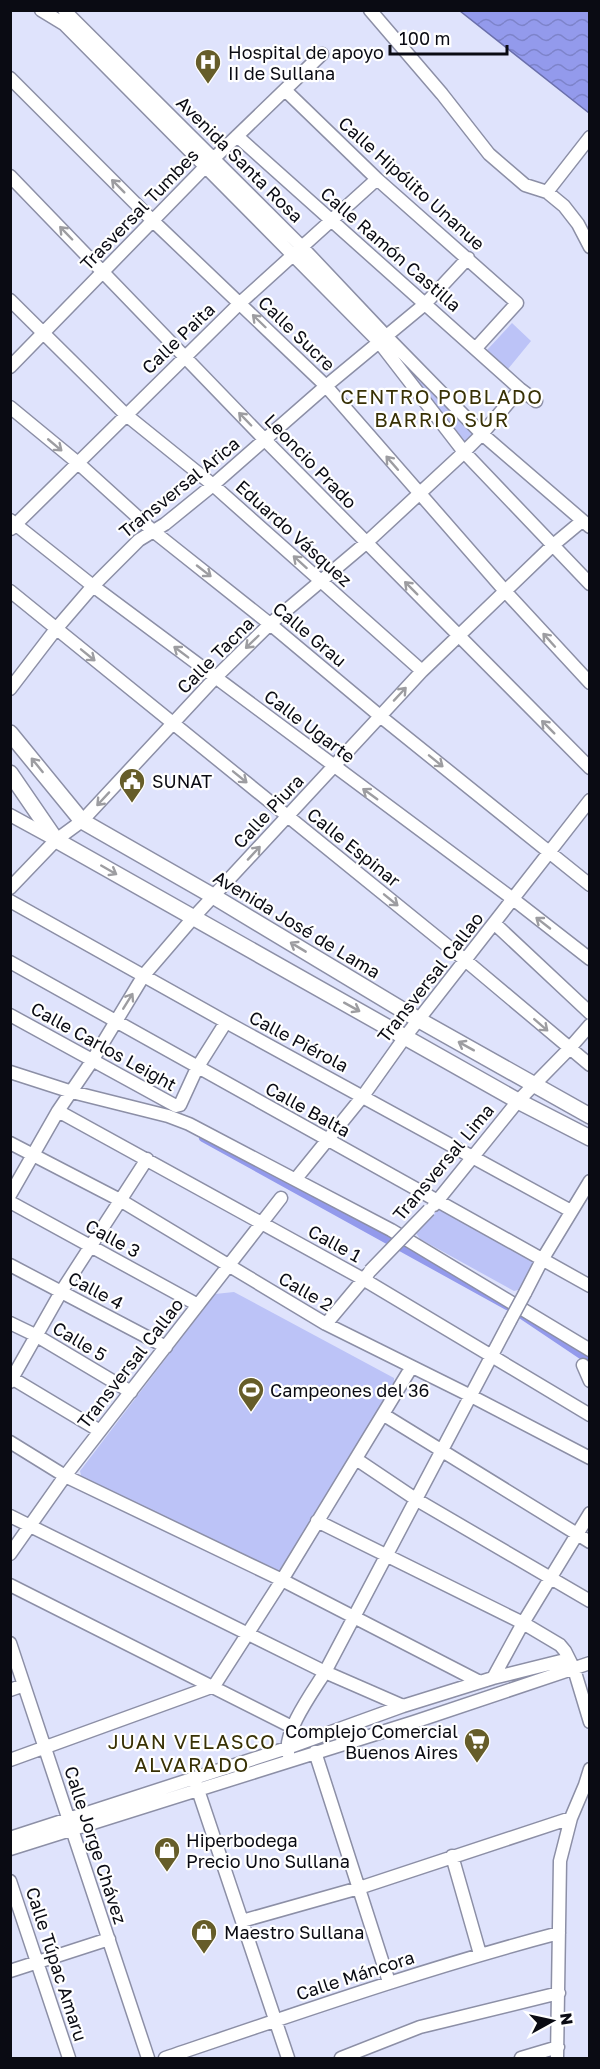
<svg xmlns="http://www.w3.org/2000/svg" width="600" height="2069" viewBox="0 0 600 2069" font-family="'Golos Text',sans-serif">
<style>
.park{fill:#bcc3f7}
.water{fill:url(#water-waves);stroke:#6a6fab;stroke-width:1.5}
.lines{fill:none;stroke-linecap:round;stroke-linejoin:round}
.canal{stroke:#939aec;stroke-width:8}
.minor-casing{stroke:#8c8fa6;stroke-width:15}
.major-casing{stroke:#8c8fa6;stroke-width:18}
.minor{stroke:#fff;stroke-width:12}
.major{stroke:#fff;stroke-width:15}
.minor-bridge-casing{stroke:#8c8fa6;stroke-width:15;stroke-linecap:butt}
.minor-bridge{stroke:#fff;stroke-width:12}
.oneway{stroke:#9d9da1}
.labels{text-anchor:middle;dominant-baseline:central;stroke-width:4.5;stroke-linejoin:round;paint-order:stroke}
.poi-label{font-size:18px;fill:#0a0b13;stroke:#fff;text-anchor:start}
.street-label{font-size:18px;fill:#0a0b13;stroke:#fff}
.neighbourhood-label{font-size:20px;letter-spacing:1.5px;fill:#383105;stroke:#fff}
</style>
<defs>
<pattern id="water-waves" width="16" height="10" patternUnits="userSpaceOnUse" patternTransform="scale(1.5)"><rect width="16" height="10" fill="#939aec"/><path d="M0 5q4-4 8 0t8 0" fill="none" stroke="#7d83ca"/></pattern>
</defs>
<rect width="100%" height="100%" fill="#dfe3fc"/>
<path class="park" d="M512 323 531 341 508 369 487 350Z
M393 346 475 430 462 446 389 349Z
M439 1209 536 1263 522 1289 514 1291 420 1239 416 1233Z
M234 1292 394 1378V1389L279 1571 273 1572 82 1480 80 1471 215 1294Z"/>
<path class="water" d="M460 11H589V113Z"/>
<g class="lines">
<path class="canal" d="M203 1138 507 1306
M523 1316 590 1361"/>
<g class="minor-casing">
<path id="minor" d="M41 10 64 24 379 342 464 452 590 584
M64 10 301 246 386 336 482 434 590 527
M370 10 442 94 489 154 525 185 547 192 564 206 578 224 590 247
M10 78 153 221 326 386 505 591 590 683
M285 90 377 179 517 303 476 348
M237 136 520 389 536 401
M10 176 265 440 590 768
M547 192 590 137
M10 300 125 414 213 485 422 671
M10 367 206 166 322 54
M10 407 78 463 153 531 270 624 380 716 590 885
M10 520 93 586 513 899 590 959
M11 529 240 303 377 179
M10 591 465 960 590 1065
M10 689 56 629 93 586 139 540 165 524 213 485 326 386 425 304 468 258
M10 815 54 839
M10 888 56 840 82 821 215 678 270 624 366 543 460 456 482 434 520 389
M10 901 226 1022 571 1211
M494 923 590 1013
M10 962 590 1286
M10 1015 176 1106 180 1105 197 1068 226 1022
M10 1072 72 1092 168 1116 189 1124 391 1230 590 1350
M58 1111 363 1279 590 1415
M10 1143 120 1200 326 1324 471 1396 590 1458
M299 1175 363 1096 405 1037 590 800
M10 1195 58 1111 92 1061 144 975 193 918 422 671 552 546 582 521
M10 1202 198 1305
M434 1205 518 1101 569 1049 590 1025
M10 1265 166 1347
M525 1293 542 1260 590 1181
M10 1323 37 1336 131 1392
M326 1324 368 1274
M583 1365 590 1381
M10 1377 100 1431
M10 1382 61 1292 147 1159
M384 1415 590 1542
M10 1442 65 1476 282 1580 480 1682
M356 1459 417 1500 590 1601
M10 1516 325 1672 403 1706
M317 1521 523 1623 560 1645 565 1651 574 1669 590 1722
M10 1554 65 1476 281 1198
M10 1585 292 1727
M10 1643 148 2058
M493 1678 523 1623 590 1513
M10 1690 24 1685
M315 1752 389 1982
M288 1753C283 1732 314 1690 325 1672L510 1321
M10 1760 214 1686 282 1580 411 1368
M196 1784 288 2058
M10 1838 287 1748 403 1706 493 1678 569 1659
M10 1849 414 1722 590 1663
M452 1856 480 1954
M10 1881 69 2058
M242 1921 359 1888 571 1818
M10 1971 109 1939
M165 2058C295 2014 426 1968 559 1933
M341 2058 420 2027 559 1993
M521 2058 558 2047
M557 2058 560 1861 571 1818 585 1785 590 1769"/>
</g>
<g class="major-casing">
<path id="major" d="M10 733 82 821 213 896 419 1020 590 1116
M10 773 56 840 518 1101 590 1138"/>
</g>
<use href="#minor" class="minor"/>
<use href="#major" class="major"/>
<g class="minor-bridge-casing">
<path id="minor-bridge" d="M370 1271 429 1210
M510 1321 525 1293"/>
</g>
<use href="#minor-bridge" class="minor-bridge"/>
</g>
<defs><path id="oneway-shaft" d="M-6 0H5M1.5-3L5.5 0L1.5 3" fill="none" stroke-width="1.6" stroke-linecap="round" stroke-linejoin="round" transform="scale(1.5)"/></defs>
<g class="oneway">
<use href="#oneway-shaft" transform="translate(118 186) rotate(-135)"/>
<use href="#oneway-shaft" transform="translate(66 233) rotate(-134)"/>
<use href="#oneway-shaft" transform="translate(259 321) rotate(-136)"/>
<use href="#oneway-shaft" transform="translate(245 419) rotate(-134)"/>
<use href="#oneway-shaft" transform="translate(55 445) rotate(40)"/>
<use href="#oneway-shaft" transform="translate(392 463) rotate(-131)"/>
<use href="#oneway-shaft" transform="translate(300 562) rotate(-138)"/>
<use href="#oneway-shaft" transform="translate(204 571) rotate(38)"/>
<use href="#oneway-shaft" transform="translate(411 588) rotate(-135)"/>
<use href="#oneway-shaft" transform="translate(549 640) rotate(-132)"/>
<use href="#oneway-shaft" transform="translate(252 642) rotate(136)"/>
<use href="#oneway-shaft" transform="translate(181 652) rotate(-143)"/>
<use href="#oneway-shaft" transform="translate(88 655) rotate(39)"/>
<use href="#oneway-shaft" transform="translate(400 694) rotate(-47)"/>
<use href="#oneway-shaft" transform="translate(548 727) rotate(-135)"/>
<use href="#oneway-shaft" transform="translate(436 761) rotate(39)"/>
<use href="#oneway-shaft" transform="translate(37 765) rotate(-129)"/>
<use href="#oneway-shaft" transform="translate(240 777) rotate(39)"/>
<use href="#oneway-shaft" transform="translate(370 794) rotate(-144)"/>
<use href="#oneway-shaft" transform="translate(103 799) rotate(133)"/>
<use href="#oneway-shaft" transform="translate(254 853) rotate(-47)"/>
<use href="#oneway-shaft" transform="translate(109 870) rotate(30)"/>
<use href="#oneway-shaft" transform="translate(391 900) rotate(39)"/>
<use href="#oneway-shaft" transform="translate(543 923) rotate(-142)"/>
<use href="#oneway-shaft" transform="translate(298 947) rotate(-149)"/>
<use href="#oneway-shaft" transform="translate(128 1001) rotate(-58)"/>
<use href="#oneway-shaft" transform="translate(352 1007) rotate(29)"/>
<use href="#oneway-shaft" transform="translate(541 1025) rotate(41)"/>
<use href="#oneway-shaft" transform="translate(466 1046) rotate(-151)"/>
</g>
<defs>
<g id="hospital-pin" transform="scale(1.35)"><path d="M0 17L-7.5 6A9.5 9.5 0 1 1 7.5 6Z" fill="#665d29" stroke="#fff"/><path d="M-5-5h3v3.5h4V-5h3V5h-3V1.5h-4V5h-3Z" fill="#fff"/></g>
<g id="civic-pin" transform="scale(1.35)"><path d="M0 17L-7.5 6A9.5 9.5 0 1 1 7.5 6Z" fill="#665d29" stroke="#fff"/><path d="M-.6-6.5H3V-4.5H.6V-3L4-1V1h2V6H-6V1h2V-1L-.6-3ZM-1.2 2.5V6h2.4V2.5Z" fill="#fff"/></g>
<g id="stadium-pin" transform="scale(1.35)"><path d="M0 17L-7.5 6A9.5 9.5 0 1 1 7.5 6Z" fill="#665d29" stroke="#fff"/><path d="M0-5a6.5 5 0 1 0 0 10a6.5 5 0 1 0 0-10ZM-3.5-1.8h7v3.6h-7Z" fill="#fff"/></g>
<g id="supermarket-pin" transform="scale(1.35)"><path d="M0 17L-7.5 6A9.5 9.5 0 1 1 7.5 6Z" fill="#665d29" stroke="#fff"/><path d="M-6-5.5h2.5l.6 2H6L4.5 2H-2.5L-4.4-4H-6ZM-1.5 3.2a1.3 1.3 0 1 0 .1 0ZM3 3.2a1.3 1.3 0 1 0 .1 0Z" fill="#fff"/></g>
<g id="shop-pin" transform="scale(1.35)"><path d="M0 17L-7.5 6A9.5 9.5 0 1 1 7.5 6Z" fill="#665d29" stroke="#fff"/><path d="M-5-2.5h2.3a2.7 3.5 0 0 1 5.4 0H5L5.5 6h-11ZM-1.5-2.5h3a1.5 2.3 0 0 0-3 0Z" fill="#fff"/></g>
</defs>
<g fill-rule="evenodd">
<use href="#hospital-pin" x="208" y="62"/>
<use href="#civic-pin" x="132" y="781"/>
<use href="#stadium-pin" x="251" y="1390"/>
<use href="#supermarket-pin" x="477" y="1741"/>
<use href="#shop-pin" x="167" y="1850"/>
<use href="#shop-pin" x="204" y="1932"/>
</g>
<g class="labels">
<g class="poi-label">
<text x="228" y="52">Hospital de apoyo<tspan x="228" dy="21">II de Sullana</tspan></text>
<text x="152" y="781">SUNAT</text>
<text x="270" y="1390">Campeones del 36</text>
<text x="458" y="1731" text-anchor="end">Complejo Comercial<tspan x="458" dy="21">Buenos Aires</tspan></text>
<text x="186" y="1840">Hiperbodega<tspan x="186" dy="21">Precio Uno Sullana</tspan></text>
<text x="224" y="1932">Maestro Sullana</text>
</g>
<g class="street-label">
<text transform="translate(240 159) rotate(45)">Avenida Santa Rosa</text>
<text transform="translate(412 183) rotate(42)">Calle Hipólito Unanue</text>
<text transform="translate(139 209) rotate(-46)">Trasversal Tumbes</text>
<text transform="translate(391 249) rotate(41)">Calle Ramón Castilla</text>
<text transform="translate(297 333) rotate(44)">Calle Sucre</text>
<text transform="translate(178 338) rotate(-44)">Calle Paita</text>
<text transform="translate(311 461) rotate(46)">Leoncio Prado</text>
<text transform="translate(179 487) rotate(-39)">Transversal Arica</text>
<text transform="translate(294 533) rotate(42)">Eduardo Vásquez</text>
<text transform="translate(310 634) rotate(40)">Calle Grau</text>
<text transform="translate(215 655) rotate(-45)">Calle Tacna</text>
<text transform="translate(310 726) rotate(37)">Calle Ugarte</text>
<text transform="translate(268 811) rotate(-47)">Calle Piura</text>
<text transform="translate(354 847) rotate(39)">Calle Espinar</text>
<text transform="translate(297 924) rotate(31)">Avenida José de Lama</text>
<text transform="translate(430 977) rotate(-52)">Transversal Callao</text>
<text transform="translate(299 1041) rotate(28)">Calle Piérola</text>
<text transform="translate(104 1046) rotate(29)">Calle Carlos Leight</text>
<text transform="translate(308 1109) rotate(29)">Calle Balta</text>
<text transform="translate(443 1162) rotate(-50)">Transversal Lima</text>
<text transform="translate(113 1238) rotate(29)">Calle 3</text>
<text transform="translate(335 1243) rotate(29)">Calle 1</text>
<text transform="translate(96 1290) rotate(28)">Calle 4</text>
<text transform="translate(306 1291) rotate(30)">Calle 2</text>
<text transform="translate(80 1341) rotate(31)">Calle 5</text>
<text transform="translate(130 1363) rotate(-52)">Transversal Callao</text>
<text transform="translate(96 1845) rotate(72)">Calle Jorge Chávez</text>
<text transform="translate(57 1964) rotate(72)">Calle Túpac Amaru</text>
<text transform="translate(355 1975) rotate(-18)">Calle Máncora</text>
</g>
<g class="neighbourhood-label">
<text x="442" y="396">CENTRO POBLADO<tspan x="442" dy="23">BARRIO SUR</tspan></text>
<text x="192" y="1741">JUAN VELASCO<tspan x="192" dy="23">ALVARADO</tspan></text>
</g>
</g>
<rect width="600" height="2069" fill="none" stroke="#0a0b13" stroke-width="24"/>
<g transform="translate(552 2021) rotate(82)" stroke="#ffffff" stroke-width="4.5" paint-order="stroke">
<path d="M0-4.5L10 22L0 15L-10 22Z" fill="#0a0b13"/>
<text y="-9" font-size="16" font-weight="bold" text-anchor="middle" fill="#0a0b13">N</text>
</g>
<path d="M390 45v9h117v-9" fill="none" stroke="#0a0b13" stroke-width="3"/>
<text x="399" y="45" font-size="18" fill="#0a0b13" stroke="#ffffff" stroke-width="4.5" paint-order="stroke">100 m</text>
</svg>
